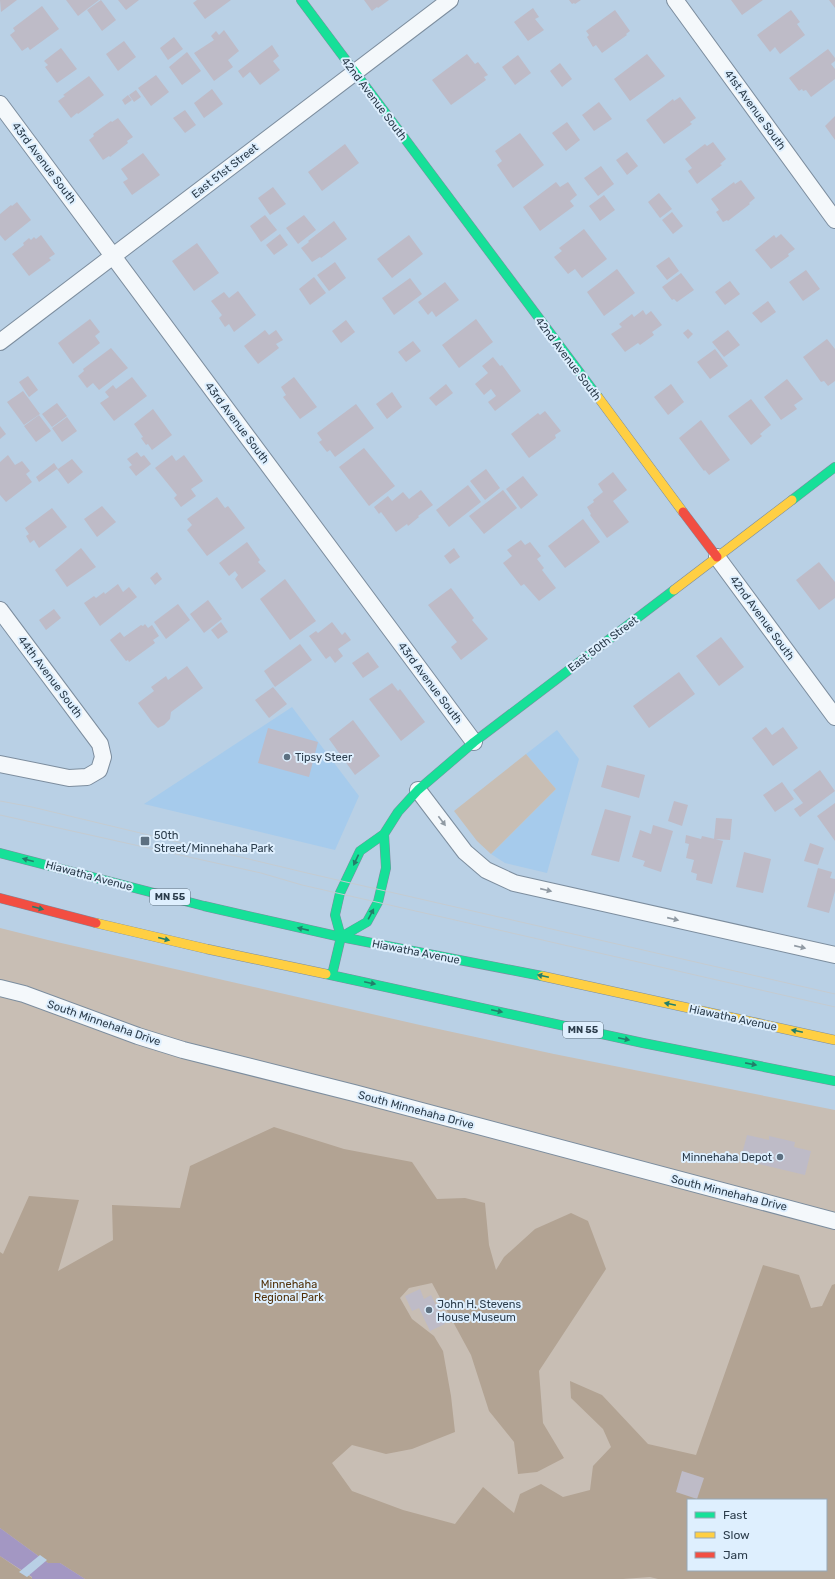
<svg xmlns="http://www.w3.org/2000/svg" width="835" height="1579" viewBox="0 0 835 1579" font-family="Rubik,sans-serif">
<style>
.built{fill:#a6cbec}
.green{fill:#c8beb4;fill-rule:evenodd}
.forest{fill:#b2a393;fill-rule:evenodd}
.water{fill:#a397c3}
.pier{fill:#b9d0e5}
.building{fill:#bebbc7}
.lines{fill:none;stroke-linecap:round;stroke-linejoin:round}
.street-casing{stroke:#7c8d9e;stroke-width:18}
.fast-casing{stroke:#7c8d9e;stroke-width:10}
.slow-casing{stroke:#7c8d9e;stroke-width:10}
.jam-casing{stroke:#7c8d9e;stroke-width:10}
.street{stroke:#f4f8fb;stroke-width:16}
.fast{stroke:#16e098;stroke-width:9}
.slow{stroke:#ffcf43;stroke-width:9}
.jam{stroke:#f24e42;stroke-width:9}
.tram{stroke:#c4cbd1;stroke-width:1}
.oneway{fill:#909aa3}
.oneway2{fill:#237e6a}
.poi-dot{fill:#5d7081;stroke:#deeffe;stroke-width:1.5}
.labels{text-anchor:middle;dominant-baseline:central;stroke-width:4;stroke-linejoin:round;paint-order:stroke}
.shield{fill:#deeffe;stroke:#617281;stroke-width:1}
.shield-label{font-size:10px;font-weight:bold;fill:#2b3c4b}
.street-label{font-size:11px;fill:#2b3c4b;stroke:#deeffe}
.poi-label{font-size:11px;fill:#2b3c4b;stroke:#deeffe;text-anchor:start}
.park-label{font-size:11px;fill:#503008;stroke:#deeffe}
</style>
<rect width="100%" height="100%" fill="#b9d0e5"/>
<path class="built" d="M292 707 359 796 335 850 144 804Z
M557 730 579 759 547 873 505 863 491 854 556 789 526 754Z"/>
<path class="green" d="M526 754 556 789 491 854 477 841 454 811Z
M0 928 48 940 420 1025 554 1054 835 1110V1579H0ZM688 1500H826V1570H688Z"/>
<path class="forest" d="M274 1127 344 1149 412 1162 437 1199 465 1198 485 1203 489 1245 496 1270 504 1257 535 1229 571 1213 588 1221 606 1269 539 1371 543 1423 564 1458 537 1472 518 1474 514 1442 489 1411 471 1355 432 1283 409 1288 400 1298 412 1319 434 1336 443 1351 451 1396 455 1432 412 1449 386 1454 352 1445 332 1463 352 1491 403 1510 455 1524 483 1487 514 1513 520 1494 541 1484 563 1497 590 1490 593 1466 611 1447 603 1429 571 1398 570 1381 602 1395 648 1444 696 1455 763 1265 799 1275 811 1308 822 1306 832 1285 835 1284V1579H658L650 1577 623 1579H85L60 1563H48L0 1528V1252L3 1254 29 1196 79 1200 58 1271 113 1240 112 1205 180 1208 190 1166ZM688 1500H826V1570H688Z
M0 1556 32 1578V1579H0Z"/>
<path class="water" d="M0 1528 48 1563H60L85 1579H32V1577L0 1556Z"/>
<path class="pier" d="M40 1555 47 1560 27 1577 19 1572Z"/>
<path class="building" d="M0 0H17L1 12Z
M66 0H99L78 16Z
M101 0 116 20 102 31 87 10Z
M118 0H139L126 10Z
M197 0H231L205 19 193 3Z
M364 0H389L378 8 377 7 372 11Z
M569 0H581L575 4 574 3 572 4Z
M731 0H763L742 15Z
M829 0H835V8Z
M42 6 59 29 30 50 28 47 22 51 10 35 15 31 13 28Z
M533 8 539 17 535 19 544 30 528 41 514 22Z
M615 10 630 31 626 34 627 35 602 53 596 45 593 47 587 37 589 35 586 31Z
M791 10 800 22 797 24 805 35 780 54 775 47 770 52 757 35Z
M224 30 239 51 228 60 233 67 214 81 194 53 214 40 211 36 216 31 219 35Z
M174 37 183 49 168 60 160 48Z
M124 41 136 57 118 71 106 54Z
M272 45 279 56 273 61 280 70 260 85 250 72 243 78 238 71Z
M61 48 77 69 57 83 45 67 48 65 44 61Z
M828 49 835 58V61L831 64 835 69V79L811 97 806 90 803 91 802 89 799 91 789 78Z
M187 52 201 71 182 85 169 67Z
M467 54 475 64 478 62 488 75 484 77 486 80 451 105 432 80Z
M647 54 665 76 630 101 614 79Z
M518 55 531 73 515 85 502 67Z
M560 63 572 79 562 87 550 71Z
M156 75 169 92 151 106 138 88Z
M89 76 104 95 78 114 77 113 71 118 58 101 65 96 63 95Z
M212 89 223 104 204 118 194 103Z
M136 90 141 97 134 102 129 95Z
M128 95 132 100 125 105 122 100Z
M680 97 696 118 690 122 692 124 664 144 646 120 673 99 674 101Z
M599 102 612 119 594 131 582 115Z
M185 110 196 125 185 133 173 118Z
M835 116V140L825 126Z
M118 118 133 137 127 141 128 143 110 157 109 156 103 160 89 140 94 136 93 134 111 121 112 122Z
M567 122 580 140 566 151 552 133Z
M520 133 544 165 513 188 497 165 502 161 495 151Z
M713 142 726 159 720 164 722 165 697 184 688 171 692 168 685 159 705 144 707 146Z
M345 144 359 163 322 191 308 172Z
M627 152 638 166 627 175 616 160Z
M143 153 160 175 132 195 123 182 128 179 121 169Z
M601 166 614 184 598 196 584 178Z
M741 180 755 198 749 203 750 204 728 221 727 220 723 222 716 212 719 210 711 199 734 182 735 184Z
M556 182 560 187 568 182 577 195 570 201 574 206 540 231 523 207Z
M273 187 286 204 270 215 258 198Z
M659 193 672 209 660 218 648 202Z
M604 195 615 210 600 221 589 206Z
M17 202 31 220 5 241 0 235V214L11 205 12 206Z
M672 212 683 226 673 234 662 220Z
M265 215 277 230 261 242 250 226Z
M304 215 316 230 298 244 286 228Z
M334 221 347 239 321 258 320 257 312 262 301 248 309 242 308 241Z
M584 229 607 259 582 278 575 269 568 274 554 257 562 251 559 248Z
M280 234 288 245 274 255 266 245Z
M781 234 795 249 788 254 789 256 771 269 755 250 774 235 776 238Z
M41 235 55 254 49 258 51 260 29 276 12 254 24 245 23 243 29 238 31 240 34 237 36 239Z
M409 235 423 254 392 278 377 259Z
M197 243 219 273 194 291 172 261Z
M669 257 679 271 667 280 656 266Z
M335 262 346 278 329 291 317 275Z
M617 269 635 293 604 316 587 292Z
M806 270 820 289 803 301 789 282Z
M681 273 694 290 677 302 674 299 672 300 662 287Z
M314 277 326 293 310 305 299 289Z
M410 278 422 294 394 315 382 298Z
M730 281 740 294 725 305 715 292Z
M445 282 459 300 436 317 432 311 428 315 418 302Z
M238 291 256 315 234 332 229 324 225 327 219 318 222 315 211 301 224 292 229 298Z
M768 301 776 312 761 323 752 313Z
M643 310 646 315 651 311 662 325 652 332 654 335 640 345 638 343 625 352 611 334 622 327 619 324 632 314 634 317Z
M90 319 100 332 95 336 100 343 73 364 58 343Z
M476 319 493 342 459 368 442 345Z
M346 320 355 332 341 343 332 331Z
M688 329 693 334 688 339 683 333Z
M265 330 269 335 276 330 283 340 276 344 279 348 258 364 244 346Z
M728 330 740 345 724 357 712 342Z
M827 339 835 349V381L828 386 824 381 821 382 803 357Z
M413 341 421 351 406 362 398 352Z
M111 348 128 368 99 390 93 383 87 388 78 376 84 371 83 369Z
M715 349 728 366 710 379 697 362Z
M493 357 500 366 502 365 521 391 495 411 488 402 496 396 491 389 484 395 475 384 488 373 482 366Z
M28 376 38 390 29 397 19 382Z
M132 377 147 396 114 421 100 403 109 397 105 392 113 385 116 389Z
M294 377 317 407 300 419 283 397 286 395 281 387Z
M787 379 803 399 794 405 797 409 781 420 764 397Z
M446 384 453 393 436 406 429 398Z
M671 384 684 402 668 415 654 397Z
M23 391 40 414 24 425 7 402Z
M392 392 402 407 387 419 376 404Z
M751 399 771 425 760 434 762 436 751 445 728 416Z
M57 403 67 416 52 427 42 414Z
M356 404 374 428 335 457 330 450 327 452 319 442 322 440 317 433Z
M153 409 172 435 152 450 148 444 146 445 141 438 143 437 134 424Z
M545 411 561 431 555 435 556 438 529 458 511 434 538 413 540 415Z
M39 415 51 431 36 442 24 426Z
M67 417 77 431 62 442 52 428Z
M701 420 730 460 709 475 705 470 704 471 679 438Z
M0 426 6 434 0 439Z
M364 448 395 486 369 506 339 467Z
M137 452 141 457 144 455 151 464 136 476 129 467 132 465 127 459Z
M8 455 15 465 22 461 30 471 26 474 32 482 6 502 0 495V462Z
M172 455 176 461 184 455 203 481 191 489 196 496 181 507 174 498 177 495 155 468Z
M72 459 83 472 68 484 57 469 39 482 36 477 54 463 58 469Z
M486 469 500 488 485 500 470 481Z
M613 472 627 490 613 501 629 522 607 538 590 515 591 514 587 507 594 502 593 500 603 492 598 484Z
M523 476 538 495 521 509 506 489Z
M468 485 481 502 449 527 436 510Z
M421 490 433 505 418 516 419 517 408 526 407 524 396 532 381 512 379 514 374 507 388 496 392 501 403 492 409 499Z
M503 490 517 508 484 534 469 516Z
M217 497 225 508 228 506 245 528 207 556 187 530 192 525 187 519Z
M102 506 116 522 97 537 84 519Z
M52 508 67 527 39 548 34 540 30 543 26 536 29 534 25 528Z
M583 519 600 542 565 568 548 546Z
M521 540 525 545 530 542 541 556 537 559 544 568 542 570 556 588 539 601 524 584 521 586 503 563 512 556 507 550Z
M247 542 260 560 258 562 266 571 242 589 235 579 238 575 235 571 229 576 219 563Z
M81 548 96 567 67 587 55 570Z
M454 548 460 557 450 564 444 556Z
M819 562 835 582V598L819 610 796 580Z
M157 572 162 579 155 585 150 578Z
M285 579 316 621 290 640 260 599Z
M118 584 123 592 129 587 137 597 100 626 84 603 94 596 96 598 104 592 105 594Z
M451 588 474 618 472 620 488 639 461 660 451 647 457 642 428 605Z
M208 600 222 619 204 633 190 614Z
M178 604 190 620 166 639 154 622Z
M54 609 61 618 46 630 39 620Z
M221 622 228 632 218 639 211 630Z
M332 622 342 635 345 632 351 640 338 649 343 656 335 663 330 656 326 659 309 636 316 631 318 633Z
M145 624 148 628 152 625 159 636 153 640 155 643 129 662 128 660 126 661 110 640 120 632 124 637 141 625 143 626Z
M721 637 744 667 719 686 696 656Z
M300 644 312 660 275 687 264 671Z
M368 652 379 667 363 678 352 663Z
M187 666 203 688 171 712 170 719 164 725 158 728 152 722 138 703 154 691 151 687 166 676 168 680Z
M679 672 695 694 649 728 633 706Z
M392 683 398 691 400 689 425 722 401 741 369 699Z
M273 687 287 704 269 718 255 700Z
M353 720 380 756 355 775 329 739Z
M766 727 772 735 783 727 798 748 773 766 752 738Z
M268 728 318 742 309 777 258 763Z
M607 765 645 775 639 798 601 787Z
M820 770 835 791 800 817 794 809 803 803 793 790Z
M782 782 794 799 775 812 763 795Z
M674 801 688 805 682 826 668 821Z
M835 803V841L817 816Z
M605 809 631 816 619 862 591 855Z
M716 818 732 819 730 840 714 839Z
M653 825 673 831 661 872 643 866 645 861 632 857 640 830 651 834Z
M686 835 701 839 702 836 723 841 712 884 696 880 697 874 691 872 694 860 686 858 689 844 685 843Z
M810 843 824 848 818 865 804 861Z
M744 852 771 859 763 893 736 887Z
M818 868 832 872 830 878 835 879V891L829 913 807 907Z
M747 1135 769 1140V1136L795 1142 794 1147 811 1151 805 1175 759 1164 760 1159 742 1154Z
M420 1289 424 1299 431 1295 445 1324 430 1331 419 1308 412 1311 405 1296Z
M682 1471 704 1478 697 1499 676 1492Z"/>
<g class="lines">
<g class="street-casing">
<path id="street" d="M675 0 835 220
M0 104 474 742
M0 342 450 0
M717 557 835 717
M0 610 100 744 103 757 99 770 87 777 69 778 0 764
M418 790 465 852 486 870 514 883 835 955
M0 988 24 994 138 1036 183 1050 354 1093 835 1221"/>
</g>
<g class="fast-casing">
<path id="fast" d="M301 0 598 397
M792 500 835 467
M0 853 204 906 341 937 542 976
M341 937 367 922 378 902 386 868 384 834
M326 974 643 1043 835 1081
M332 975 341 937 335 915 340 893 360 851 384 834 398 812 418 790 474 742 674 590"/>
</g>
<g class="slow-casing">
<path id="slow" d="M598 397 683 512
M674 590 792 500
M96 923 207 949 326 974
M542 976 835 1040"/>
</g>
<g class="jam-casing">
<path id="jam" d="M683 512 717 557
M0 898 96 923"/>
</g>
<use href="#street" class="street"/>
<use href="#fast" class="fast"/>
<use href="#slow" class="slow"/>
<use href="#jam" class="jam"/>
<path class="tram" d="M0 801 32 807 307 873 835 994
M0 815 261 873 302 885 835 1007"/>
</g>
<defs><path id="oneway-solid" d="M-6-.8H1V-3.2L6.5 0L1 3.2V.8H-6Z"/></defs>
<g class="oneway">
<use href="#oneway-solid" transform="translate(442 821) rotate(53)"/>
<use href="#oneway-solid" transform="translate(546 890) rotate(13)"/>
<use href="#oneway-solid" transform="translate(673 919) rotate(13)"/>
<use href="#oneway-solid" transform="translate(800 947) rotate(13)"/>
</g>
<g class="oneway2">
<use href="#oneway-solid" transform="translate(28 860) rotate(-165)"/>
<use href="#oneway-solid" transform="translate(356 860) rotate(115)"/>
<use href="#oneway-solid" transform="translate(38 908) rotate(15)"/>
<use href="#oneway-solid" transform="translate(371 914) rotate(-62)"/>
<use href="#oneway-solid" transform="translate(303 929) rotate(-167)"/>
<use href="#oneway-solid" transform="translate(164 939) rotate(14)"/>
<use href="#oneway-solid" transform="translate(543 976) rotate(-168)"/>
<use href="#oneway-solid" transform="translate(370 983) rotate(12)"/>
<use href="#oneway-solid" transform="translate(670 1004) rotate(-168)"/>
<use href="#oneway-solid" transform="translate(497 1011) rotate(12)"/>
<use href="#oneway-solid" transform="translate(797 1031) rotate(-168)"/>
<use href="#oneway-solid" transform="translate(624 1039) rotate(12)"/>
<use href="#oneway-solid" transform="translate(751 1064) rotate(11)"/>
</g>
<g class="poi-dot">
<circle cx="287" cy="757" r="4"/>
<rect x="140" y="836" width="10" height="10" rx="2"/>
<circle cx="780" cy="1157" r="4"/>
<circle cx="429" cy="1310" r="4"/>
</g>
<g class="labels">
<g class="shield">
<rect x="150" y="889" width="40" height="16" rx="3"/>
<rect x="563" y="1022" width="40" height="16" rx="3"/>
</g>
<g class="shield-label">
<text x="170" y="897">MN 55</text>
<text x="583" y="1030">MN 55</text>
</g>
<g class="street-label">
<text transform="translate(374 99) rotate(53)">42nd Avenue South</text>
<text transform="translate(755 110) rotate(54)">41st Avenue South</text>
<text transform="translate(44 163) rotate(53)">43rd Avenue South</text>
<text transform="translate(225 171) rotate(-38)">East 51st Street</text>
<text transform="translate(568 359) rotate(53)">42nd Avenue South</text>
<text transform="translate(237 423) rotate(53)">43rd Avenue South</text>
<text transform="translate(762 618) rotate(54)">42nd Avenue South</text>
<text transform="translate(603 644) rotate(-37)">East 50th Street</text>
<text transform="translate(50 677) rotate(53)">44th Avenue South</text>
<text transform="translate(430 683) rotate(53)">43rd Avenue South</text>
<text transform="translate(89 876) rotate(15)">Hiawatha Avenue</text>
<text transform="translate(416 952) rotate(11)">Hiawatha Avenue</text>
<text transform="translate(733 1018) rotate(12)">Hiawatha Avenue</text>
<text transform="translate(104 1023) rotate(19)">South Minnehaha Drive</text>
<text transform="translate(416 1110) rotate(15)">South Minnehaha Drive</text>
<text transform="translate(729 1193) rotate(14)">South Minnehaha Drive</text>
</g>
<g class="poi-label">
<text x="295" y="757">Tipsy Steer</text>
<text x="154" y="835">50th<tspan x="154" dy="13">Street/Minnehaha Park</tspan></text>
<text x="772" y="1157" text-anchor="end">Minnehaha Depot</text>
<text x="437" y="1304">John H. Stevens<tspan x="437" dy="13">House Museum</tspan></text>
</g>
<g class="park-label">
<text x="289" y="1284">Minnehaha<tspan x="289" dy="13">Regional Park</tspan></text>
</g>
</g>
<rect x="687" y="1499" width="140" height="72" fill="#deeffe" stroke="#96a7b6"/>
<rect x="695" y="1512" width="20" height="6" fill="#16e098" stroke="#96a7b6"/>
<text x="723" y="1519" font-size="12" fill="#2b3c4b">Fast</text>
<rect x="695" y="1532" width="20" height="6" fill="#ffcf43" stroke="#96a7b6"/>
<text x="723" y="1539" font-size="12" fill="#2b3c4b">Slow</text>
<rect x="695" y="1552" width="20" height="6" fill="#f24e42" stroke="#96a7b6"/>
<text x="723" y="1559" font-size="12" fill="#2b3c4b">Jam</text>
</svg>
